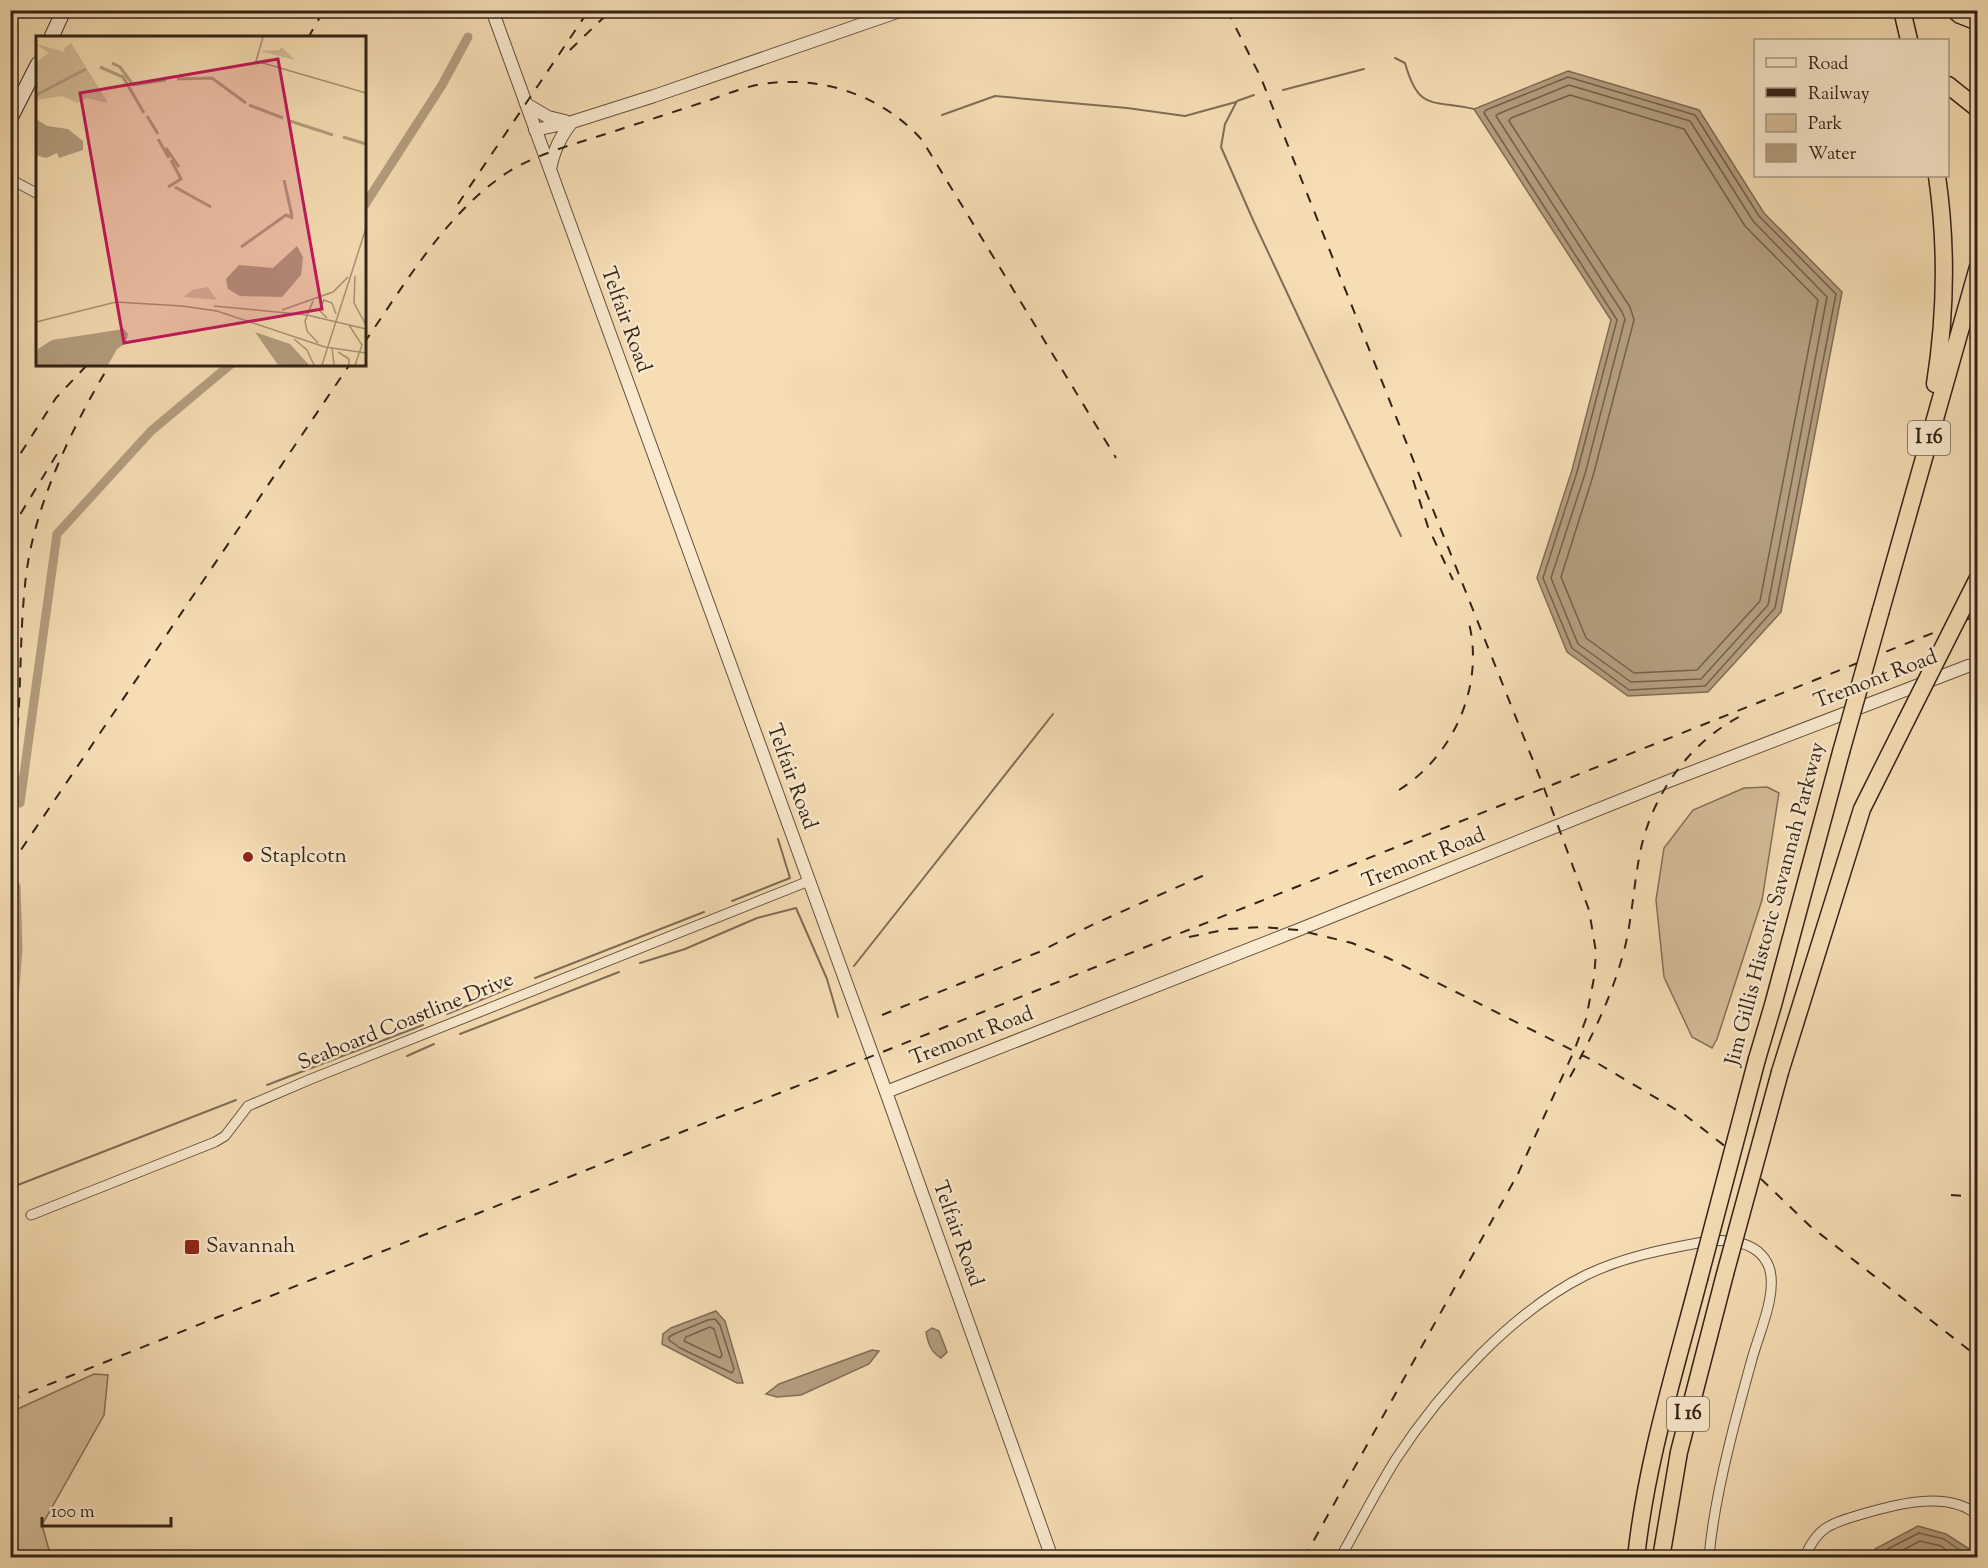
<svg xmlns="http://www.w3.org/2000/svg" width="1988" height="1568" viewBox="0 0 1988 1568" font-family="'Sorts Mill Goudy',serif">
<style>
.green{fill:#d5bd99;stroke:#847058;stroke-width:1.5}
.water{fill:#b49e7f;stroke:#806d55;stroke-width:1.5}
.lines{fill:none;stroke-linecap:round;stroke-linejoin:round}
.shore{stroke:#74604b;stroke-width:1.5}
.stream{stroke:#806d55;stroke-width:2}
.canal{stroke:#b49e7f;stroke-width:9}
.minor-casing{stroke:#64523e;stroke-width:11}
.tertiary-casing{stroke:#64523e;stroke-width:14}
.secondary-casing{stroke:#332317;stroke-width:16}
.motorway-casing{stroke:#332317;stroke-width:19}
.minor{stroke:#f9e9ce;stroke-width:9}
.tertiary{stroke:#f9e9ce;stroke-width:12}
.secondary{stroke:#f9e9ce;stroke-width:14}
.motorway{stroke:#f6ddb4;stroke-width:16}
.rail{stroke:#332317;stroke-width:2;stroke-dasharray:10 10;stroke-linecap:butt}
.motorway-bridge-casing{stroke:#332317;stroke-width:19;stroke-linecap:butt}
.motorway-bridge{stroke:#f6ddb4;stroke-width:16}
.poi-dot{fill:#8f2418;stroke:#f9e9ce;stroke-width:2}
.labels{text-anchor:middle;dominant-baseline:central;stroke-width:5;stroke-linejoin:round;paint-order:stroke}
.shield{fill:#f9e9ce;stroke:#6e5e4e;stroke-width:1.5}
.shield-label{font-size:20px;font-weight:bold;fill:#332317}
.street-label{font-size:21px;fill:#332317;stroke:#f9e9ce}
.poi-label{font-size:21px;fill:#332317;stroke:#f9e9ce;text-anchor:start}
.inset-river{fill:none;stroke:#b49e7f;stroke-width:3}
.inset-road{fill:none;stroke:#a89375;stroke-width:1.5}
.view{fill:#c2185b;fill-opacity:0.15;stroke:#c2185b;stroke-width:3}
.inset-edge{fill:none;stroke:#332317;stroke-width:3}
</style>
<rect width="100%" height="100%" fill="#f6ddb4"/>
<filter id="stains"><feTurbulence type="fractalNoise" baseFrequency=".00333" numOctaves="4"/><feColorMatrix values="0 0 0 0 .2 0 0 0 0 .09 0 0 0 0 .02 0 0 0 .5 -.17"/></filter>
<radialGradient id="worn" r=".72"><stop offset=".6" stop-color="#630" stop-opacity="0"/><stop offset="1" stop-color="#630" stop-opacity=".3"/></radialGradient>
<path class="green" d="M1767 787 1779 793 1762 900 1717 1039 1712 1048 1692 1037 1664 977 1656 900 1664 848 1693 810 1744 788Z
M94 1374 108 1375 104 1415 42 1525 51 1557H11V1412Z"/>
<path class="water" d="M1568 71 1699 110 1764 213 1842 292 1781 612 1708 692 1628 696 1567 652 1537 578 1572 470 1611 320 1474 109Z
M716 1311 725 1321 743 1383H737L662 1344 663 1334 671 1328Z
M932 1328 939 1331 947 1352 941 1358C931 1352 928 1344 926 1332Z
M872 1350 879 1351 869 1364 801 1395 777 1397 766 1394 779 1384Z
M1918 1526 1946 1534 1977 1554V1557H1874L1875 1549Z"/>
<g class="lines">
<path class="shore" d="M1568 77 1695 115 1759 216 1836 294 1775 608 1705 686 1629 690 1572 648 1543 578 1577 472 1617 320 1484 113 1486 110Z
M1569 85 1690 121 1753 221 1827 297 1768 605 1701 679 1631 682 1578 644 1551 578 1585 474 1625 319 1622 312 1496 116 1498 114Z
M1570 95 1684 129 1745 226 1818 300 1760 601 1697 670 1634 673 1586 638 1561 577 1593 476 1634 320 1630 307 1509 121 1511 118Z
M715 1319 720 1325 734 1369 732 1373 680 1348 669 1340V1337L674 1334 708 1320Z
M710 1327 714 1329 722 1355 720 1358 684 1341 686 1337Z
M1880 1558 1882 1552 1919 1533 1944 1539 1971 1558
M1888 1558 1920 1541 1941 1546 1957 1558"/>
<path class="stream" d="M1395 58 1405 63C1419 113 1433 99 1474 109
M1283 90 1364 69
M1254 95 1237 101 1225 124 1221 147 1253 220 1401 536
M942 115 995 96 1127 108 1185 116 1236 102
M732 901 790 878 778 839
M640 963 685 949 757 918 796 908 827 979 838 1017
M854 966 1053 714
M535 978 704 912
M447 1014 510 988
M460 1034 619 972
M407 1056 434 1044
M267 1085 423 1025
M10 1188 236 1100"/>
<path class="canal" d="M364 206 442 85 468 37
M20 803 57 534 151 431 231 364
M10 1051 18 948 16 886"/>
<g class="minor-casing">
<path id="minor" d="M10 179 38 194
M31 1215 215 1142 225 1136 248 1106 311 1079 809 881
M1340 1558C1359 1525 1376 1491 1396 1459 1441 1390 1512 1312 1586 1275 1621 1258 1660 1250 1698 1243 1723 1238 1758 1239 1769 1267 1778 1293 1759 1333 1752 1359 1744 1388 1736 1417 1729 1446 1720 1483 1712 1520 1709 1558
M1805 1558C1808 1547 1817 1534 1826 1528 1838 1520 1853 1517 1866 1513 1897 1504 1950 1490 1978 1516"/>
</g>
<g class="tertiary-casing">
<path id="tertiary" d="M492 10 886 1092 1052 1558
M526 104 548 117 565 121
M535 130 572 122 654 96 903 10
M550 169C554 150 560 137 572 122
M886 1092 1298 930 1669 781 1968 666 1978 665"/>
</g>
<g class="secondary-casing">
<path id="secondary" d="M51 38 64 10
M10 119 38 64"/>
</g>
<g class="motorway-casing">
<path id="motorway" d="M1902 10 1909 40
M1954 10 1960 15 1978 22
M1948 85 1978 109
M1935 384C1946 314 1947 245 1937 176
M1881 610 1978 267
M1757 1059 1773 1005 1841 752
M1780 1072 1862 809 1906 721
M1636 1558C1646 1463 1675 1371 1699 1279
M1661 1558 1679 1452 1725 1274"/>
</g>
<use href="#minor" class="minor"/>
<use href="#tertiary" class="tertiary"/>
<use href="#secondary" class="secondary"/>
<use href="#motorway" class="motorway"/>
<path class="rail" d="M1227 10 1261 78 1544 788 1589 910 1596 952 1594 978 1586 1019 1574 1051 1516 1178
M308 38 324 10
M570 50 602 19 618 10
M458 204 589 10
M364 343C403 287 442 220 498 179 532 153 584 142 624 128 653 119 682 109 710 100 727 94 744 87 762 84 821 75 882 95 922 140L1116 458
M10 470 56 398 88 364
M1413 480 1428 527 1453 580
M10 531 57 454
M10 787C23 720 18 652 25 585 32 509 71 429 110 364
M1399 790C1455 755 1487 681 1467 616
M10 866 350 364
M1189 937 1228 929 1262 927 1298 930 1352 943 1388 958 1592 1060 1685 1115 1735 1154 1810 1226 1978 1357
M882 1015 1039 952 1094 924 1209 873
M1570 1077C1593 1035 1613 994 1625 947 1633 913 1634 878 1642 844 1655 791 1691 742 1739 717
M1951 1195 1978 1197
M10 1400 1978 615
M1304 1558 1519 1172"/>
<g class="motorway-bridge-casing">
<path id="motorway-bridge" d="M1906 721 1978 578
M1841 752 1881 610
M1725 1274 1780 1072
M1699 1279 1757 1059"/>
</g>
<use href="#motorway-bridge" class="motorway-bridge"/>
</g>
<g class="poi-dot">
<circle cx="248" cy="857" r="6"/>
<rect x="184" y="1239" width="16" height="16" rx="3"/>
</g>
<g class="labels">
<g class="shield">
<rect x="1908" y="421" width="42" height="34" rx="4.5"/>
<rect x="1667" y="1397" width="42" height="34" rx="4.5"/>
</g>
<g class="shield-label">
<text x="1929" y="438">I 16</text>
<text x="1688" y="1414">I 16</text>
</g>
<g class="street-label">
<text transform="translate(625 320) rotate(70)">Telfair Road</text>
<text transform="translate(1876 680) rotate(-21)">Tremont Road</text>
<text transform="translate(791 777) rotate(70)">Telfair Road</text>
<text transform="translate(1424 859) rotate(-22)">Tremont Road</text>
<text transform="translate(1776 904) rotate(-75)">Jim Gillis Historic Savannah Parkway</text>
<text transform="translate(406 1022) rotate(-22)">Seaboard Coastline Drive</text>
<text transform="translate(972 1037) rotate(-21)">Tremont Road</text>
<text transform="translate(957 1234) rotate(70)">Telfair Road</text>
</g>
<g class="poi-label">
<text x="260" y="857">Staplcotn</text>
<text x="206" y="1247">Savannah</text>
</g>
</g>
<g transform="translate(36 36)">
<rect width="330" height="330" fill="#f6ddb4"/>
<path d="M35 7 71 65V67L51 62 41 67 26 60 0 64V26L13 17 0 8 29 16 28 12ZM246 11 259 24 224 15 243 14ZM172 251 181 264 148 261 156 254Z" fill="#d5bd99"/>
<path d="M0 83 11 90 32 93 47 105V114L23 122 21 117 10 122 0 119ZM261 210 267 221 265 239 246 261 204 260 192 253 190 243 203 229 237 232ZM88 293 92 298 90 307 81 313 72 329H0L2 313 16 304ZM219 296 254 308 273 329H242Z" fill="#b49e7f"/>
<path class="inset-river" d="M76 27 84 31 97 49 130 44M64 31 87 41 108 77M141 43 176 42 210 67M0 59 50 33M213 69 247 82M111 80 122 98M254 85 297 99M307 101 330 108M122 103 133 122M130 112 143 131M248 144 256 180M132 151 145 143 135 124M139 151 175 171M205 211 250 179 257 182"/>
<path class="inset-road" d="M227 1 220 25 330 57M319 240 318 267 330 289M277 265 269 285 271 295 282 307M178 270 271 279 330 293M246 274 297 256 312 241M291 282 283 274 288 264 296 267 300 278M0 286 80 266 146 270 181 275 289 311 330 317M313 289 326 309 319 329M258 303 271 314 278 329M296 311 298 329M302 316 313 323V329M286 329 330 192"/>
<path class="view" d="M242 23 286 273 88 307 44 57Z"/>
<rect width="330" height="330" class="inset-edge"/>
</g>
<rect width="1988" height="1568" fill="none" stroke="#f6ddb4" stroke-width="36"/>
<rect x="12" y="12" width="1964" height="1544" fill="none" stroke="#332317" stroke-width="3"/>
<rect x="18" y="18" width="1952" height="1532" fill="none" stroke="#332317" stroke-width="1.5"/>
<rect x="1754" y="39" width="195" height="138" fill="#f9e9ce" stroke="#aa9a85" stroke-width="1.5"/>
<rect x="1766" y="58" width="30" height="9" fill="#f9e9ce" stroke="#aa9a85" stroke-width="1.5"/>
<text x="1808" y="69" font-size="18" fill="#332317">Road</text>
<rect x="1766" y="88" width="30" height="9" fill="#332317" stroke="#aa9a85" stroke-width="1.5"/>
<text x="1808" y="99" font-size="18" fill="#332317">Railway</text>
<rect x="1766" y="114" width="30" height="18" fill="#d5bd99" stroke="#aa9a85" stroke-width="1.5"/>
<text x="1808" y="129" font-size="18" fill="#332317">Park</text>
<rect x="1766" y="144" width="30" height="18" fill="#b49e7f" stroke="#aa9a85" stroke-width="1.5"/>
<text x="1808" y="159" font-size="18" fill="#332317">Water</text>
<path d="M42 1517v9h129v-9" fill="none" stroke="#332317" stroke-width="3"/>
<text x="51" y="1517" font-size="18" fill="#332317" stroke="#f9e9ce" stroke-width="4.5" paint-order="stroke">100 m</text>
<rect width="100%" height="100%" filter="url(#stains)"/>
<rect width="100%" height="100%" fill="url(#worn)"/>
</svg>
